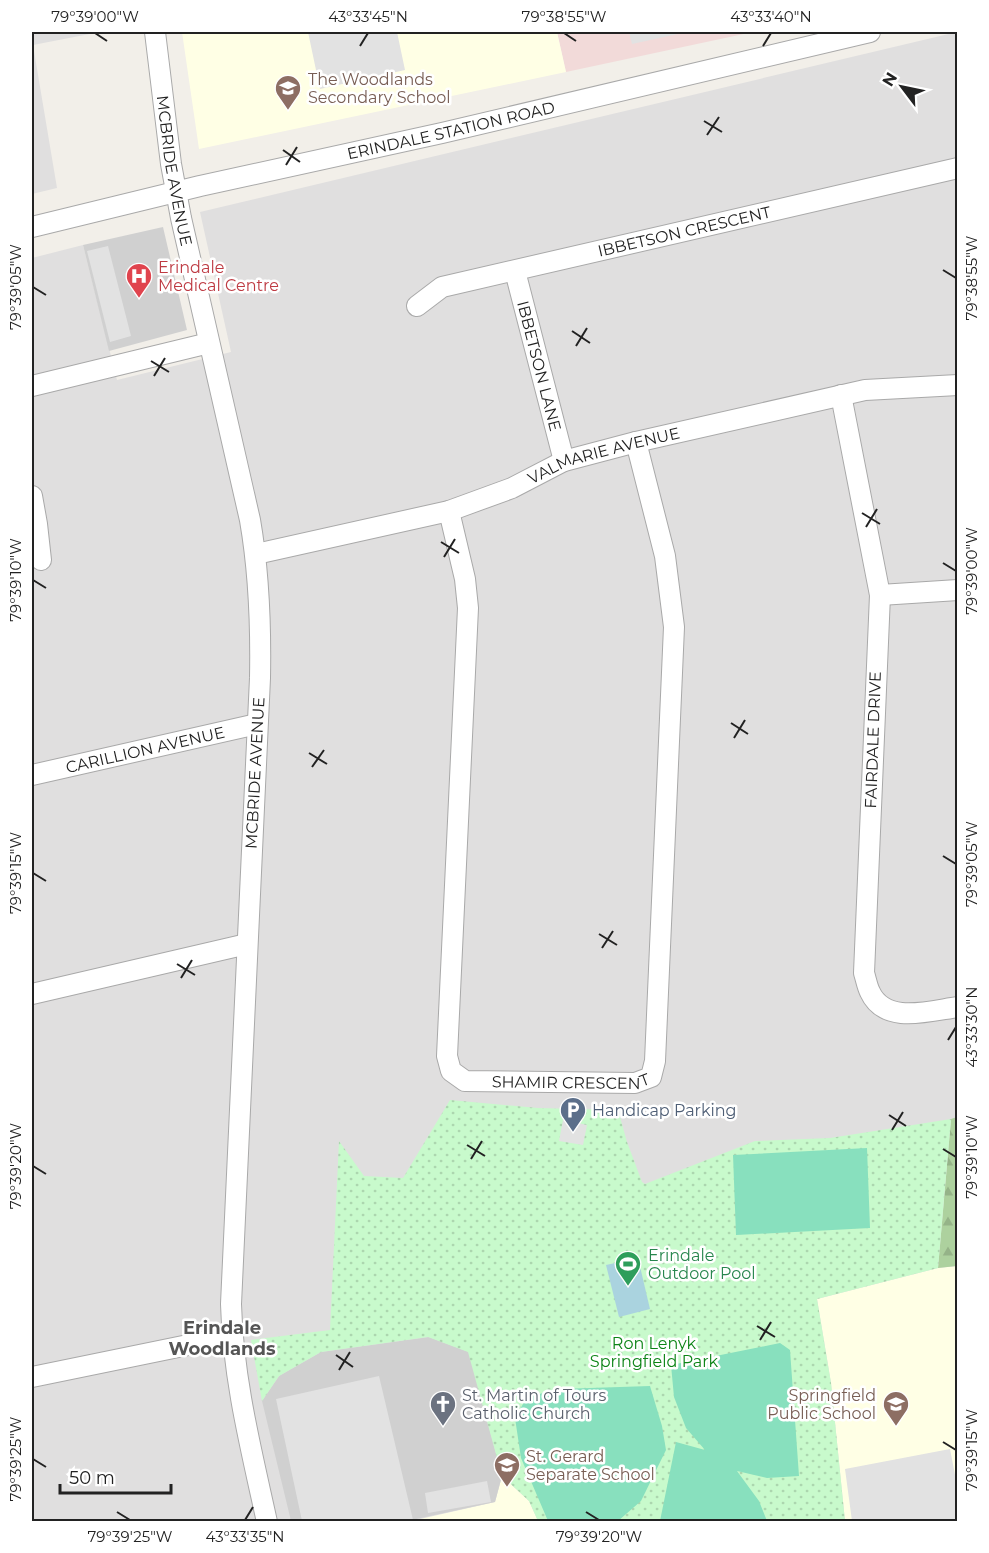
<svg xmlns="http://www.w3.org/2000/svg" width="989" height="1553" viewBox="0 0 989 1553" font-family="Montserrat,sans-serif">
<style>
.residential{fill:#e0dfdf}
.commercial{fill:#f2dad9}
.education{fill:#ffffe5}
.religious{fill:#d0d0d0}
.forest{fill:url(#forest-firs)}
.park{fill:url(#park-dots)}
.pitch{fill:#88e0be}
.parking{fill:#e2e2e2}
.water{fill:#aad3df}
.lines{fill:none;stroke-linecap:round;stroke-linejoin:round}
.minor-casing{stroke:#a9a9a9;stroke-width:22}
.minor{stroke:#fff;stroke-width:20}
.ticks{fill:none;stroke:#222;stroke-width:2}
.labels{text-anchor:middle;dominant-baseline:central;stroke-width:5;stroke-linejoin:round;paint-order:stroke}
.education-label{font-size:16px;fill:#785e54;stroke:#fff;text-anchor:start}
.street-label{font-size:16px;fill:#222;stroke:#fff}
.health-label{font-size:16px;fill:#be3a42;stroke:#fff;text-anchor:start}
.service-label{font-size:16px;fill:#4e5e75;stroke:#fff;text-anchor:start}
.leisure-label{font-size:16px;fill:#27864d;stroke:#fff;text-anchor:start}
.park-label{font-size:16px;fill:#0c8416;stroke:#fff}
.worship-label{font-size:16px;fill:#5b616d;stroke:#fff;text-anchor:start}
.neighbourhood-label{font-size:18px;font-weight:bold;fill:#555;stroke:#fff}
.neatline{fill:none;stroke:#222;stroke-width:2}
.ticks-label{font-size:15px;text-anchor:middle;fill:#222}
</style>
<defs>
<pattern id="forest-firs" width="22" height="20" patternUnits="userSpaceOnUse" patternTransform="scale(1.5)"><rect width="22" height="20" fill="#add19e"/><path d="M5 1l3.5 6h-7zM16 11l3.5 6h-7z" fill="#95b388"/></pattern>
<pattern id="park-dots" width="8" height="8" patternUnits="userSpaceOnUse" patternTransform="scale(1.5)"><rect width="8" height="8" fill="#c8facc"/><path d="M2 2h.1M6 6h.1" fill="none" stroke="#acd6af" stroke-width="1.8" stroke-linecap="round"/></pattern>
</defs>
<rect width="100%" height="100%" fill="#f2efe9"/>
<path class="residential" d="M32 32H100L33 45 57 188 32 194Z
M957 32V1521H32V258L83 245 117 380 231 352 200 212Z"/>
<path class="commercial" d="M557 32H753L566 72Z"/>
<path class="education" d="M182 32H557L566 72 199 149Z
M957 1266V1521H845L831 1383 817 1299 938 1268Z
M502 1476 529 1501 538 1521 407 1522 495 1502Z"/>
<path class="religious" d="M163 227 187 330 109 351 83 245Z
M429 1337 469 1352 502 1476 495 1502 407 1521H291L262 1401 279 1376 321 1352Z"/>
<path class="forest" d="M957 1117V1266L938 1268 951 1119Z"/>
<path class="park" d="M450 1100 538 1108 618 1110 627 1142 642 1182 645 1184 755 1141 830 1138 951 1119 938 1268 817 1299 831 1383 845 1521H538L529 1501 502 1476 468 1352 428 1337 321 1352 279 1376 262 1401 251 1340 330 1330 339 1141 364 1176 403 1178Z"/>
<path class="pitch" d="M867 1148 870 1228 736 1235 733 1155Z
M780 1343 790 1350 799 1476 767 1478 737 1471 759 1501 767 1521H660L676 1442 705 1450 686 1428 674 1397 671 1365Z
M650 1386 662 1426 666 1450 641 1501 618 1521H548L521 1458 515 1418 527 1397 560 1389Z"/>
<path class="parking" d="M308 32H397L405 70 320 89Z
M629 32H687L632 44Z
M108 246 131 336 110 342 87 251Z
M563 1120 587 1125 583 1145 559 1141Z
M379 1376 413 1520 302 1521 276 1399Z
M950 1449 957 1485V1521H852L845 1469Z
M487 1481 491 1502 428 1513 425 1493Z"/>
<path class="water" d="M638 1258 650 1309 619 1317 606 1265Z"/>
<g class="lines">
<g class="minor-casing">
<g id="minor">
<path id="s1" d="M155 32 171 164 181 218 250 520C259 572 261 625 260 678L231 1304C233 1378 251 1449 267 1522"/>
<path id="s2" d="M32 227 200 186 442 133 870 32"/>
<path id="s3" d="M515 271 564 461"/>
<path id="s4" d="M417 306 442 287 958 168"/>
<path d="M32 386 209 343"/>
<path d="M841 395 880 595 864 973C866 979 867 986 870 992 885 1025 929 1011 958 1007"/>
<path d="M32 496 37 524 41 560"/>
<path id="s5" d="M449 511 465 579 468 608 447 1056 451 1071 465 1081 635 1083 651 1077 655 1061 674 627 665 556 636 442"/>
<path id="s6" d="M256 554 449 511 512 488 564 461 636 442 865 390 958 385"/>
<path d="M880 595 958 590"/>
<path id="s7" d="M32 775 257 724"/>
<path d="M32 994 247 944"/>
<path d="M32 1377 232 1336"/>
</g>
</g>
<use href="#minor" class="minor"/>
</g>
<path class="ticks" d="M95 33 107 41M564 33 576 41M360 46 368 33M763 46 771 33M704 121 722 132M707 135 719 117M283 150 300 162M286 165 297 147M943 270 956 278M33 287 46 295M572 331 590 343M576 346 587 328M151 361 169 372M154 376 165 358M862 513 880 524M866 527 877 509M441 542 459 553M444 557 455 539M943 563 956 571M33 580 46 588M731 723 748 734M734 738 745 720M309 753 327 764M312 767 324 750M943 856 956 864M33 873 46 881M599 934 617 945M602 948 613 931M177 964 195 975M181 978 192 960M948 1040 956 1027M889 1115 906 1126M892 1130 903 1112M467 1145 485 1156M943 1149 956 1157M471 1159 482 1141M33 1166 46 1174M757 1326 775 1337M760 1340 771 1322M336 1355 353 1367M339 1370 350 1352M943 1442 956 1450M33 1459 46 1467M117 1512 130 1520M586 1512 599 1520M245 1520 253 1507"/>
<defs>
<g id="school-pin" transform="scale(1.35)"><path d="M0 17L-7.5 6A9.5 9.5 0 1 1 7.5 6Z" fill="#8d6e63" stroke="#fff"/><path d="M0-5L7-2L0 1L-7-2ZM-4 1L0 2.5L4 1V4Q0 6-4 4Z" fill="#fff"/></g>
<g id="hospital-pin" transform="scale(1.35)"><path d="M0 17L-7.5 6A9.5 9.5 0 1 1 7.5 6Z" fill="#e0444e" stroke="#fff"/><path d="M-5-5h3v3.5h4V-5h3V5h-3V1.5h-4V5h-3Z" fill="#fff"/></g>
<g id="parking-pin" transform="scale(1.35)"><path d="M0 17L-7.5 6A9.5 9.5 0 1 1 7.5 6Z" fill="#5c6f8a" stroke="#fff"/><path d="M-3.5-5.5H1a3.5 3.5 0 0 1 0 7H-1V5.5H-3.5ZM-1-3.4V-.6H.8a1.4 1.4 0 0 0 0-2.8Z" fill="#fff"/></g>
<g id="stadium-pin" transform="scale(1.35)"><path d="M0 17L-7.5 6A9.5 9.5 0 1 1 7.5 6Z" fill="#2e9e5b" stroke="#fff"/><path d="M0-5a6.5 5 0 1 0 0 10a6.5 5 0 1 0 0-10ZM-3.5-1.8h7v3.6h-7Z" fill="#fff"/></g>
<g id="church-pin" transform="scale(1.35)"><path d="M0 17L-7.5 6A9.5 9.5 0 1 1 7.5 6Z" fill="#6b7280" stroke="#fff"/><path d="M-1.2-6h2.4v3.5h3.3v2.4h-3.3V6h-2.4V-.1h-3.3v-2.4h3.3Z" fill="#fff"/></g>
</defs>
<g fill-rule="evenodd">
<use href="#school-pin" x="288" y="88"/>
<use href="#hospital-pin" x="139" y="276"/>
<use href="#parking-pin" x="573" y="1110"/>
<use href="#stadium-pin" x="628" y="1264"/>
<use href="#church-pin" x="443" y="1404"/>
<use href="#school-pin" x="896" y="1404"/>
<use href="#school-pin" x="507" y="1465"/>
</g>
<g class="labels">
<g class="education-label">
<text x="308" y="79">The Woodlands<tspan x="308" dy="18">Secondary School</tspan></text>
<text x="876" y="1395" text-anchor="end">Springfield<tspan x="876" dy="18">Public School</tspan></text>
<text x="526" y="1456">St. Gerard<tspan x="526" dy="18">Separate School</tspan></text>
</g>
<g class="street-label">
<text stroke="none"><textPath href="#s2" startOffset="430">ERINDALE STATION ROAD</textPath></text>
<text stroke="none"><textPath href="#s1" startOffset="140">MCBRIDE AVENUE</textPath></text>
<text stroke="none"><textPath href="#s4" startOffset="280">IBBETSON CRESCENT</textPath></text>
<text stroke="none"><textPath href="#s3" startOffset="98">IBBETSON LANE</textPath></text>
<text stroke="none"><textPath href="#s6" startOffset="363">VALMARIE AVENUE</textPath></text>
<text transform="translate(873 740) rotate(-88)">FAIRDALE DRIVE</text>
<text stroke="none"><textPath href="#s7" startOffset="116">CARILLION AVENUE</textPath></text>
<text transform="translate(255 773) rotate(-87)">MCBRIDE AVENUE</text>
<text stroke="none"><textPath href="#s5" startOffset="686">SHAMIR CRESCENT</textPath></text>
</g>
<g class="health-label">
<text x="158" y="267">Erindale<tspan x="158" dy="18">Medical Centre</tspan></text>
</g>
<g class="service-label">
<text x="592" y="1110">Handicap Parking</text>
</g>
<g class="leisure-label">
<text x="648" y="1255">Erindale<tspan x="648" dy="18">Outdoor Pool</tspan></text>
</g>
<g class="park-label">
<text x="654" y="1343">Ron Lenyk<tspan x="654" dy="18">Springfield Park</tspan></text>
</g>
<g class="worship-label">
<text x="462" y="1395">St. Martin of Tours<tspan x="462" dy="18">Catholic Church</tspan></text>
</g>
<g class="neighbourhood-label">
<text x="222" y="1328">Erindale<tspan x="222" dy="21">Woodlands</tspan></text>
</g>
</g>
<rect width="989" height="1553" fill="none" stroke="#ffffff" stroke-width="66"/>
<g transform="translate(902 87) rotate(302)" stroke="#ffffff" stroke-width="4.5" paint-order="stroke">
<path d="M0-4.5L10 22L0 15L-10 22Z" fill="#222222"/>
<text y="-9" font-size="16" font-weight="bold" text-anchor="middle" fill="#222222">N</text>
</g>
<path d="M60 1484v9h111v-9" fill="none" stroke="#222222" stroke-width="3"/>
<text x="69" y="1484" font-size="18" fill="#222222" stroke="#ffffff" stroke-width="4.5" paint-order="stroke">50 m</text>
<rect x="33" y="33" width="923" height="1487" class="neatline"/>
<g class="ticks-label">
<text x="95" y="22">79°39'00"W</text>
<text x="368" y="22">43°33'45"N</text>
<text x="564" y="22">79°38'55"W</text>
<text x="771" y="22">43°33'40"N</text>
<text transform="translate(972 278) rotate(-90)" y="5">79°38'55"W</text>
<text transform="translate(16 287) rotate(-90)" y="5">79°39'05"W</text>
<text transform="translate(972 571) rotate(-90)" y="5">79°39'00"W</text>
<text transform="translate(16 580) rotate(-90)" y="5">79°39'10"W</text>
<text transform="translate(972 864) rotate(-90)" y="5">79°39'05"W</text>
<text transform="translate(16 873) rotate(-90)" y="5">79°39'15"W</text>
<text transform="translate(972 1027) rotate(-90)" y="5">43°33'30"N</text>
<text transform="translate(972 1157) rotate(-90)" y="5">79°39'10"W</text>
<text transform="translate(16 1166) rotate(-90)" y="5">79°39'20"W</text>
<text transform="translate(972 1450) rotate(-90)" y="5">79°39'15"W</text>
<text transform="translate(16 1459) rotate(-90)" y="5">79°39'25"W</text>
<text x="130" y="1542">79°39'25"W</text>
<text x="245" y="1542">43°33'35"N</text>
<text x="599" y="1542">79°39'20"W</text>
</g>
</svg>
